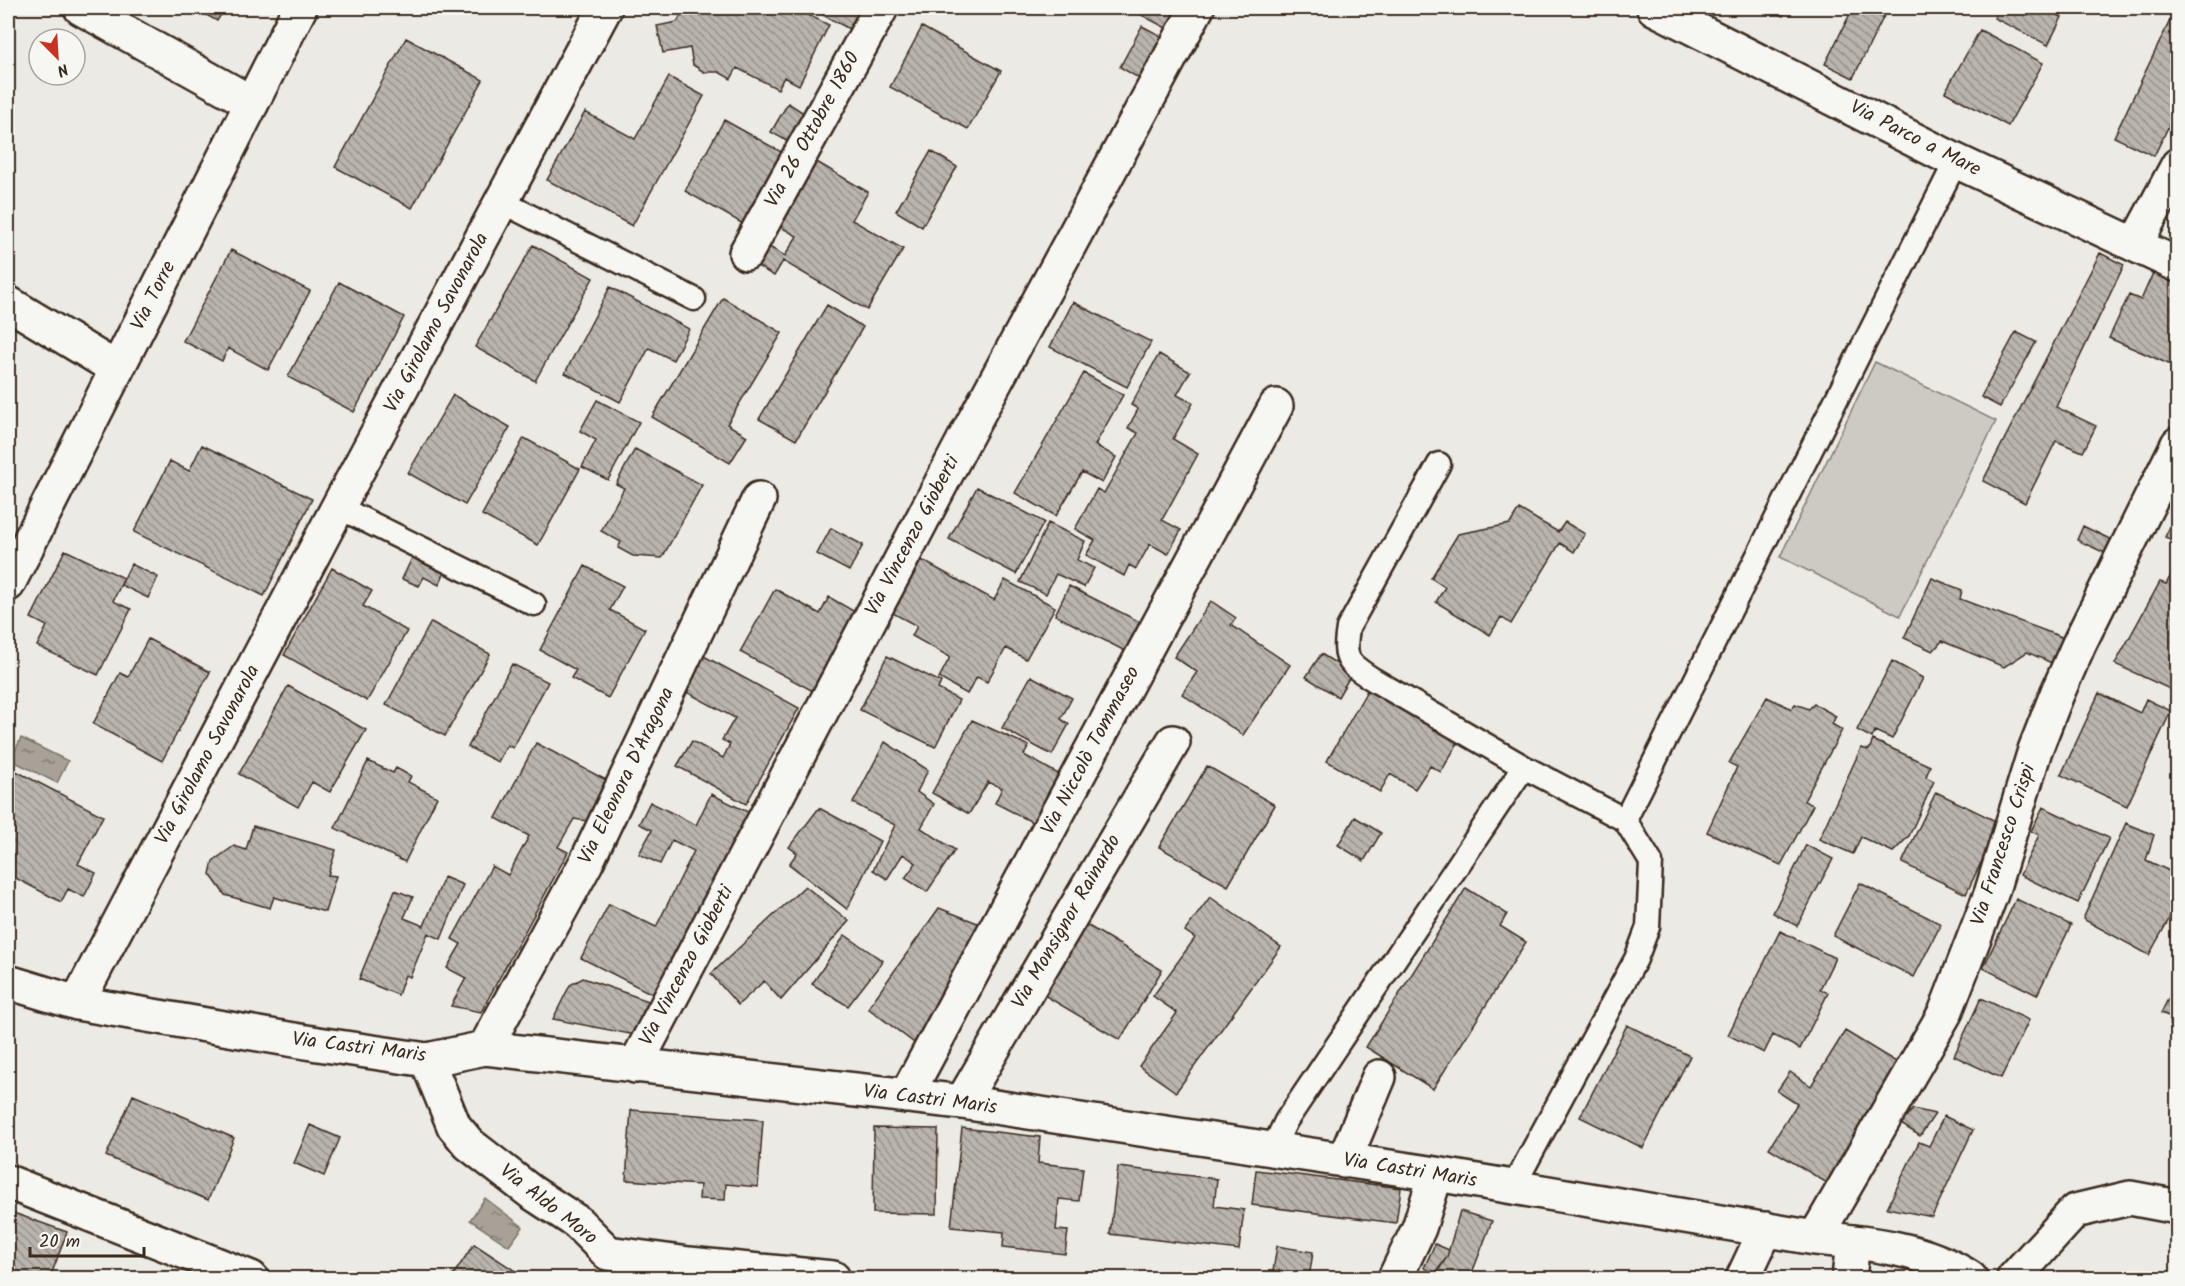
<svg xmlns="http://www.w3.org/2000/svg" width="2185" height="1286" viewBox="0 0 2185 1286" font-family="Kalam,sans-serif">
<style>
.garden{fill:#cdcac4;stroke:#847a71;stroke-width:1.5}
.water{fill:url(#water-ripples);stroke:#7c7167;stroke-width:1.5}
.building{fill:url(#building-back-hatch);stroke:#3b2a1e;stroke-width:1.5}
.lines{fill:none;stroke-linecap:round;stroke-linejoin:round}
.service-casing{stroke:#3b2a1e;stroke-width:27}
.minor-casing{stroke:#3b2a1e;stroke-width:38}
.service{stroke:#f6f6f2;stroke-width:22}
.minor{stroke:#f6f6f2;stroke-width:33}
.labels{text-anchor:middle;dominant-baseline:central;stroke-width:4.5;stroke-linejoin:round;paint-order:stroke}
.street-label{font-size:20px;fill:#3b2a1e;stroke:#f6f6f2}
</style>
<defs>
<pattern id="water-ripples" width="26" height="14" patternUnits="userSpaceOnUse" patternTransform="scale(1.5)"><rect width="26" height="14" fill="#a8a198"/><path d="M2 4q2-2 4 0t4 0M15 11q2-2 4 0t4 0" fill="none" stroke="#8a837b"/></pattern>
<pattern id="building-back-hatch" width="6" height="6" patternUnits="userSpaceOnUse" patternTransform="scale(1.5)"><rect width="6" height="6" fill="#bab4ae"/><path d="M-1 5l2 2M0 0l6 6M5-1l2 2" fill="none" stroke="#98938d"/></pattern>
</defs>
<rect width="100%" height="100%" fill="#ebeae5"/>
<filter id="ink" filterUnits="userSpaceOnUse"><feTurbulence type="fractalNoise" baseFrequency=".0167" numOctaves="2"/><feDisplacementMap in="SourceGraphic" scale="12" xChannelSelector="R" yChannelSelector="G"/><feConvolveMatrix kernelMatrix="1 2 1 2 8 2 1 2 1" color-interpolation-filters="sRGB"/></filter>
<g filter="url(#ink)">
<path class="garden" d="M1875 362 1996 421 1900 616 1780 557Z"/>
<path class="water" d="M21 738 68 761 57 783 11 760Z
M485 1198 523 1227 509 1246 470 1220Z"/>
<path class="building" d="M194 8H225L217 21Z
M685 8H794L829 25 799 85 784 77 778 89 737 68 731 79 719 72H704L693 65 690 48 663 53 657 26 677 22Z
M822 8H868L855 32 819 13Z
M1138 8H1177L1166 28 1136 12Z
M1765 8H1787L1783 16Z
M1853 8H1888L1853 78 1825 64Z
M1999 8H2042L2062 17 2048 45 1994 18Z
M2176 8H2178V107L2154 156 2114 137Z
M1142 26 1163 37 1140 79 1120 67Z
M922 27 1001 71 968 129 890 87Z
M1980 30 2043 63 2008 126 1945 92Z
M406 38 483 80 412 208 335 167Z
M669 77 704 96 632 226 547 180 585 112 635 139Z
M788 103 810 117 794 145 771 132Z
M724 120 785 154 745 225 685 191Z
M931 151 957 167 922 227 896 211Z
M815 161 868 192 852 220 903 249 867 310 783 261 774 276 754 264 766 245 785 256 797 236 777 225Z
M533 245 593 278 535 381 475 347Z
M231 250 310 291 268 370 228 348 222 361 183 341Z
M2100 253 2124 265 2056 407 2096 426 2083 452 2056 441 2025 503 1983 481Z
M2153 273 2178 284V368L2109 338 2129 295 2141 300Z
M339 282 404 317 354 412 288 377Z
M610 287 689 329 673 360 649 348 620 402 565 373Z
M723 298 782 333 727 424 747 436 730 463 652 417Z
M1073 302 1151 342 1127 387 1050 347Z
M827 305 863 327 796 440 759 419Z
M2016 332 2036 342 2000 407 1981 397Z
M1159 354 1190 372 1177 395 1193 403 1173 439 1198 454 1162 520 1181 530 1168 554 1150 544 1136 569 1129 565 1124 576 1086 555 1095 540 1075 529 1097 489 1104 493 1138 433 1128 428 1138 409 1131 405Z
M1084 373 1123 395 1095 445 1116 457 1102 483 1082 472 1056 516 1015 493Z
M453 395 510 427 465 505 408 473Z
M597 400 639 422 608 480 582 467 596 440 580 431Z
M524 438 580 469 538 545 482 515Z
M202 445 312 499 264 596 134 532 170 461 189 471Z
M635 449 702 485 662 558 633 556 618 548 621 542 601 531 624 488 616 484Z
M977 487 1044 522 1016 574 949 539Z
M1519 509 1558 532 1565 522 1585 534 1574 552 1560 543 1511 624 1501 617 1490 635 1436 602 1445 587 1431 578 1458 534 1510 524Z
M2178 510V543L2165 537Z
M1048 523 1085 541 1077 560 1094 568 1084 587 1056 574 1046 594 1020 582Z
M2083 526 2112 540 2105 553 2077 540Z
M831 528 863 545 849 571 817 554Z
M65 550 124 578 113 601 131 609 98 675 37 646 47 626 31 618Z
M413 556 445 571 439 585 424 577 419 586 402 579Z
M918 558 994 600 1005 580 1055 607 1026 659 1006 648 987 682 977 677 967 694 939 678 950 657 912 636 917 626 889 611Z
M131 564 158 577 148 598 121 585Z
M585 566 623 586 610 610 645 629 608 698 571 678 576 670 540 650Z
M332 568 372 591 363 606 407 631 367 701 284 655Z
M2174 570 2178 572V679L2172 690 2115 664 2160 582 2166 584Z
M1932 578 1962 590 1960 599 2067 639 2054 664 2027 652 2004 667 1942 641 1933 651 1904 638Z
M1069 586 1140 622 1125 651 1055 615Z
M775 589 820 614 829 597 855 612 813 691 740 652Z
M1211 601 1236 618 1231 625 1290 665 1243 735 1182 694 1197 672 1174 657Z
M431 622 490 654 445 736 386 705Z
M148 639 210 672 162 761 93 724 120 673 128 677Z
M700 654 799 708 746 804 677 766 692 741 723 758 730 744 722 740 735 718 681 689Z
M1321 654 1352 673 1338 697 1306 677Z
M887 656 941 682 938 689 959 700 935 747 860 710Z
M1892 661 1923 678 1892 739 1875 731 1872 738 1857 730Z
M512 664 548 682 513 748 507 745 498 762 468 747Z
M1031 676 1072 698 1061 719 1069 724 1052 755 1002 728Z
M288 686 366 730 330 792 312 782 298 807 239 774Z
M1368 689 1459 741 1441 772 1430 766 1415 789 1390 774 1380 792 1327 761Z
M2099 693 2140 713 2146 699 2171 711 2127 806 2061 775Z
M1767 697 1792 709 1795 704 1809 709 1814 704 1836 716 1832 724 1842 730 1804 801 1813 805 1781 865 1707 832 1737 767 1729 763Z
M972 720 1029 746 1024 755 1062 776 1036 824 995 803 1002 788 988 782 969 814 932 793Z
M1873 740 1930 766 1926 777 1934 781 1909 836 1893 852 1861 837 1853 854 1819 839 1861 748 1869 750Z
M885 742 928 770 917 792 934 804 921 828 955 850 927 892 905 878 916 863 903 854 887 879 873 870 895 825 853 803Z
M536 743 608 781 587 821 574 819 558 847 568 852 481 1012 451 1006 466 978 447 968 461 944 452 939 492 866 508 875 529 836 496 818Z
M368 761 393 773 396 768 411 776 408 782 437 797 405 862 335 828Z
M1207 766 1275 805 1228 886 1159 847Z
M12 769 103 816 78 864 96 873 84 897 68 889 61 902 8 874V777Z
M1936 792 2000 823 1966 894 1902 863Z
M711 794 750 813 666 1001 581 958 609 904 656 927 694 851 672 840 660 864 639 854 652 830 639 824 650 802 696 825Z
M2043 807 2109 838 2078 903 2020 875 2039 835 2031 831Z
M819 808 880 841 847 909 789 864 797 853 789 847Z
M1355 817 1381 833 1364 861 1338 845Z
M2126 823 2154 835 2146 860 2178 875V903L2149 955 2083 919Z
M253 826 336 850 328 875 336 876 325 912 274 897 270 908 225 895 210 874 213 861 234 846 246 850Z
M1806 845 1833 859 1797 926 1773 913Z
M444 877 463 885 441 939 428 933 410 977 405 975 398 995 359 979 395 890 413 897 404 918 424 926Z
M1860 883 1941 924 1914 977 1833 936Z
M805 886 849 921 781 1000 764 981 738 1005 711 974Z
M1466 888 1507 914 1500 926 1526 942 1433 1089 1366 1047Z
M1210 897 1281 947 1176 1092 1139 1066 1177 1013 1153 996 1195 938 1185 931Z
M2016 899 2071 925 2037 995 1983 968Z
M939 908 985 926 921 1048 868 1008Z
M1085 924 1162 970 1120 1040 1044 995Z
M1780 931 1835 958 1820 989 1828 993 1800 1049 1773 1035 1764 1053 1728 1035Z
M845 935 883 961 848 1006 812 984Z
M583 978 654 1003 640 1036 553 1019 570 985Z
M2178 979V1020L2161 1013Z
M1981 998 2029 1020 2001 1078 1954 1056Z
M1627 1025 1690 1056 1643 1148 1580 1117Z
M1845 1031 1906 1068 1832 1186 1769 1148 1797 1104 1777 1091 1790 1072 1811 1086Z
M133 1095 234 1138 208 1200 106 1156Z
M1913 1109 1935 1114 1920 1136 1901 1124Z
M631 1110 763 1120 758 1187 726 1184 725 1200 699 1199 700 1185 626 1180Z
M1944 1116 1973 1130 1932 1217 1887 1208 1919 1142 1929 1146Z
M310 1125 340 1138 324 1176 294 1163Z
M874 1128 938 1129 937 1214 873 1213Z
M962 1128 1040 1137 1038 1163 1083 1168 1079 1201 1059 1199 1056 1230 1068 1231 1065 1254 1003 1247 1004 1232 951 1227Z
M1118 1167 1217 1179 1214 1206 1244 1210 1239 1250 1110 1234Z
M1256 1170 1401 1188 1396 1223 1252 1205Z
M8 1211 67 1232 50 1278H8Z
M1460 1211 1492 1221 1472 1273 1479 1278H1432L1447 1257Z
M474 1244 526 1278H451Z
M1435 1244 1449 1250 1447 1257 1436 1274 1424 1268Z
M1277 1246 1313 1252 1309 1278H1272Z"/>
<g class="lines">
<g class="service-casing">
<path id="service" d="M502 202 694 299
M1439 464 1348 628C1343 660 1347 663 1374 680L1524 767 1625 820 1651 862 1648 927 1636 959 1513 1187
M338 507 534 604
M1625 820 1956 161
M1272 1150 1286 1121 1524 767"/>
</g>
<g class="minor-casing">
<path id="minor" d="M81 8 252 103
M1654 8 1956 161 2178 265
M2135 245 2178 165
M746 253 881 8
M8 303 117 369
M8 584 300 8
M8 982 77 1003 318 1044 427 1060 485 1048 962 1102 1436 1174 1815 1238C1869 1243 1924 1248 1970 1278
M77 1003 338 507 605 8
M485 1048 586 863 759 499
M427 1060 454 1126 469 1144 531 1192 577 1222 608 1253 689 1264 833 1278
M635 1066 964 440 1197 8
M906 1096 1276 406
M962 1102 1173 742
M1344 1161 1379 1077
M8 1182 251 1278
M1815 1238 1945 1013 1991 894 2035 750 2057 694 2079 644 2178 444
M1395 1278 1419 1228 1436 1174
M1743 1278 1766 1229
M1849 1278 1853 1242
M2014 1278 2075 1211 2130 1198 2178 1207"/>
</g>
<use href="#service" class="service"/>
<use href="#minor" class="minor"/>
</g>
</g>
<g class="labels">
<g class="street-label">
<text transform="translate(813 130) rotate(-61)">Via 26 Ottobre 1860</text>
<text transform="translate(1915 139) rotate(27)">Via Parco a Mare</text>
<text transform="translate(154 296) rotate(-63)">Via Torre</text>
<text transform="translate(437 323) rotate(-62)">Via Girolamo Savonarola</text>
<text transform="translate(913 536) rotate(-62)">Via Vincenzo Gioberti</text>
<text transform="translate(1091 751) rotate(-62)">Via Niccolò Tommaseo</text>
<text transform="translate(208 755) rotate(-62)">Via Girolamo Savonarola</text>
<text transform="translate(627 776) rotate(-64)">Via Eleonora D'Aragona</text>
<text transform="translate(2004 845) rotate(-72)">Via Francesco Crispi</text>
<text transform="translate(1067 922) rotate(-60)">Via Monsignor Rainardo</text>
<text transform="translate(687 966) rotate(-62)">Via Vincenzo Gioberti</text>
<text transform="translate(359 1048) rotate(7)">Via Castri Maris</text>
<text transform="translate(930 1100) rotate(7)">Via Castri Maris</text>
<text transform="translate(1410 1171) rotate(9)">Via Castri Maris</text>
<text transform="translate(548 1205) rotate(38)">Via Aldo Moro</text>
</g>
</g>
<rect width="2185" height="1286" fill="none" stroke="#f6f6f2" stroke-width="30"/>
<rect x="15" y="15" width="2155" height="1256" fill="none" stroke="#3b2a1e" stroke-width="2" filter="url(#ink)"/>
<g transform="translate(57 57) rotate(156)"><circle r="28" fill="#f6f6f2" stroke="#aba49d" stroke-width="1.5"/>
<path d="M0-4.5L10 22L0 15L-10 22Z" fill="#c8321e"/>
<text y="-9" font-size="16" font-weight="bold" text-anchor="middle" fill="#3b2a1e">N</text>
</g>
<path d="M30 1247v9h114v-9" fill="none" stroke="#3b2a1e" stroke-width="3"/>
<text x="39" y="1247" font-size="18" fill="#3b2a1e" stroke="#f6f6f2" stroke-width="4.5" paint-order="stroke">20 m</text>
</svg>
